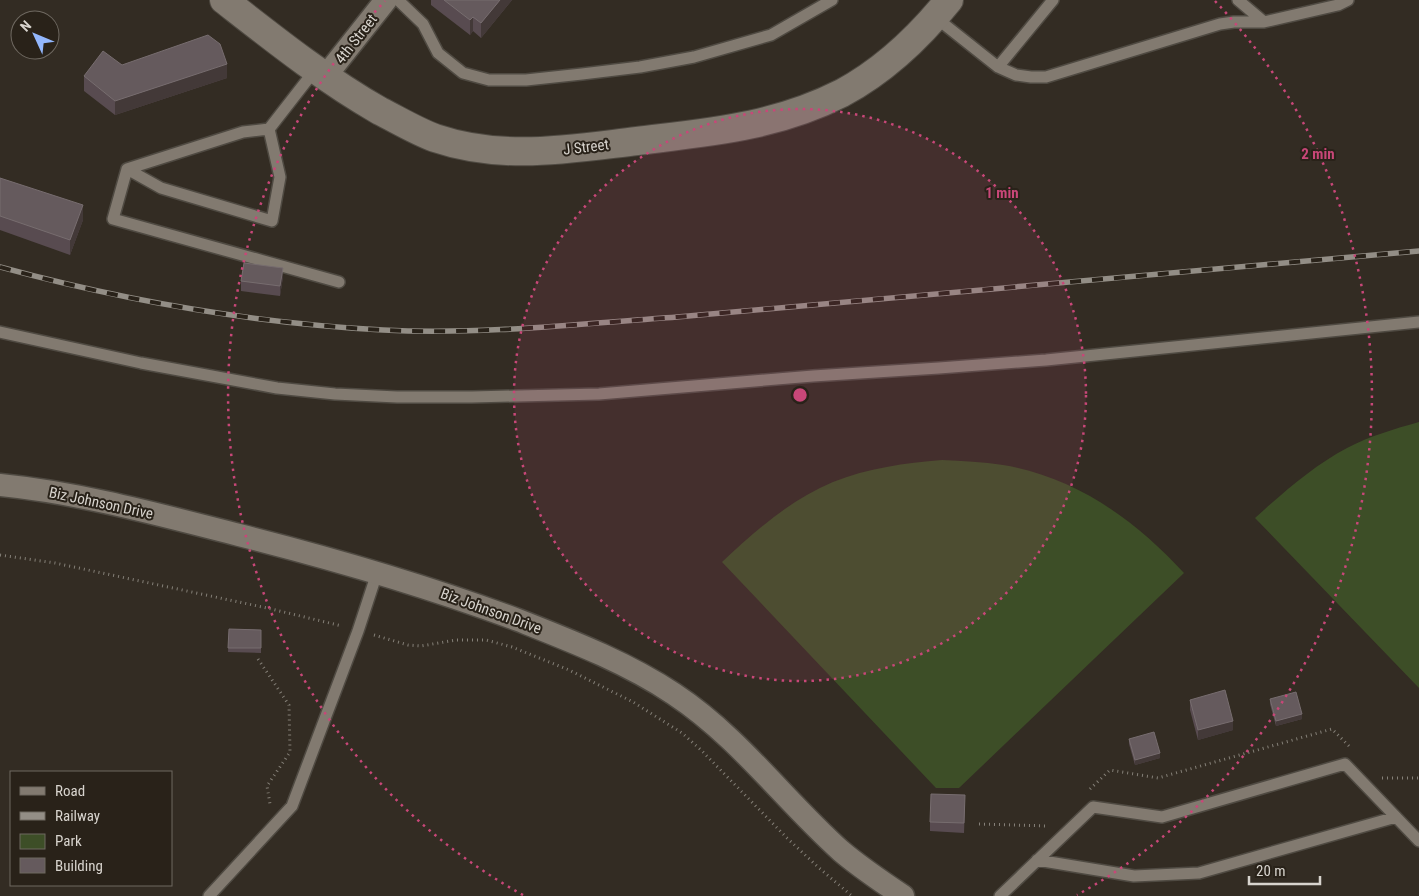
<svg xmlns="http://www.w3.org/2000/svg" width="1419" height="896" viewBox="0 0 1419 896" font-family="'Roboto Condensed',sans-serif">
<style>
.green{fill:#3d4e27}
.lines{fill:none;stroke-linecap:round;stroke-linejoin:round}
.service-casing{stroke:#4f4a42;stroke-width:14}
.minor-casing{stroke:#4f4a42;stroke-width:25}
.secondary-casing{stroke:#4f4a42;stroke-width:30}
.path{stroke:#858078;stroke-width:3;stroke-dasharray:1 4;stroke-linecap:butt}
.service{stroke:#827a70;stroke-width:11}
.minor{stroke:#827a70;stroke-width:22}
.secondary{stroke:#827a70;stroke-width:28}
.rail-casing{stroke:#938e86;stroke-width:5.5}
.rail{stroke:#292219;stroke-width:4;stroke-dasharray:11;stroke-linecap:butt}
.wall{fill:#584b50}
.shaded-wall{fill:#433938}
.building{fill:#655a5d;stroke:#776d6f}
.ring{fill:none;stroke:#c84778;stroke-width:2.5;stroke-dasharray:2.5 5}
.labels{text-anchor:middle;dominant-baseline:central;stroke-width:4;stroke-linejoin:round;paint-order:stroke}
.street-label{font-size:15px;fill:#d8d4ce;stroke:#292219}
.centre{fill:#c84778;stroke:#292219;stroke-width:2.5}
.ring-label{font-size:15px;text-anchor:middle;font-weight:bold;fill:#c84778;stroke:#292219;stroke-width:4;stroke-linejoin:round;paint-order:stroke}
</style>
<rect width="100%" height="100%" fill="#332c23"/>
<path class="green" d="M1419 422V688L1255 518C1284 492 1313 466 1347 448 1370 436 1394 429 1419 422Z
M942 460C962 461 983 462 1003 465 1076 477 1135 520 1184 573L959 788H936L722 562C755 531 790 500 833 482 868 468 905 463 942 460Z"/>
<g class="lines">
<g class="service-casing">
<path id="service" d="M398 0 423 24 438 53 463 73 489 80H526L582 74 640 67 694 57 771 35 832 0
M1238 0 1264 22
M935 17 998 67 1016 75 1031 77H1046L1220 24 1234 22H1264L1338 5 1348 0
M998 67 1053 0
M315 70 269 129 243 132 127 169 113 219 339 282
M127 169 161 188 272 221 280 177 269 129
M0 332 141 363 277 388 335 394 397 397H472L599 394 813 376 939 368 1046 360 1419 322
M1037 860 1134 876 1199 873 1396 817
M209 896 292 806 358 631 377 573
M1000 896 1093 807 1162 817 1345 764 1419 841"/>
</g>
<g class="minor-casing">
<path id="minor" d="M325 77 386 0
M0 485C81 493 160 515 239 535 334 559 427 586 518 620 571 641 626 662 674 694 739 737 784 800 841 851 861 868 882 882 903 896"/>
</g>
<g class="secondary-casing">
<path id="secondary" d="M224 0C274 39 324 79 380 111 398 120 416 131 435 138 503 161 568 149 637 141 710 132 775 127 842 93 883 71 920 36 949 0"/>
</g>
<path class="path" d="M0 555 55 563 267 608 342 626
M374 635 408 645 421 646 456 640H486L512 647 569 670 633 702 682 733 701 750 787 838 818 867 852 896
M258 659 289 705 290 752 267 786 270 804
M1382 778H1419
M1090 789 1110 770 1158 778 1332 729 1349 746
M979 824 1048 826"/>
<use href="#service" class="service"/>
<use href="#minor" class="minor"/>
<use href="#secondary" class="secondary"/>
<g class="rail-casing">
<path id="rail" d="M0 267C125 301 253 323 383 330 481 335 579 324 677 317L1419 251"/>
</g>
<use href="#rail" class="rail"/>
</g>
<path class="wall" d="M431 0H512L481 38 473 31 470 35 431 5Z
M122 65 227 78 115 115 84 91V76Z
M0 178 83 220 70 255 0 230Z
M283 277 280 296 241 291V281Z
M229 629 261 630V653L228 652Z
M1270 699 1302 719 1276 726 1270 704Z
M1190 700 1233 730 1198 740 1190 710Z
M1129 739 1160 758 1135 765 1129 744Z
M965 805 964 833 930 831V822Z"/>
<path class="shaded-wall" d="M500 0H512L481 38V23Z
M473 17V31L470 35V20Z
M227 64V78L115 115V101Z
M83 205V220L70 255V240Z
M283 268V277L280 296V286Z
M1302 714V719L1276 726V721Z
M1233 721V730L1198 740V730Z
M1160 753V758L1135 765V760Z"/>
<path class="building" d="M444 0H500L481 23 473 17 470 20Z
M208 35 220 44 227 64 115 101 84 76 103 51 122 65Z
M0 178 83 205 70 240 0 216Z
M244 263 283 268 280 286 241 281Z
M229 629 261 630V648H228Z
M1225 690 1233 721 1198 730 1190 700Z
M1296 692 1302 714 1276 721 1270 699Z
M1154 732 1160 753 1135 760 1129 739Z
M931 794 965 795 964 823 930 822Z"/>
<circle cx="800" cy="395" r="286" fill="#c84778" fill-opacity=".12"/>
<g class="ring">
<circle cx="800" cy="395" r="286"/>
<path d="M523 895A572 572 0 0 1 385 1M1215 1A572 572 0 0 1 1077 895"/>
</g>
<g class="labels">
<g class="street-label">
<text transform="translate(356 39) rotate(-52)">4th Street</text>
<text transform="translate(586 147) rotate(-7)">J Street</text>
<text transform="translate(101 503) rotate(12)">Biz Johnson Drive</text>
<text transform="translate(491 611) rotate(20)">Biz Johnson Drive</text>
</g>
</g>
<circle cx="800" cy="395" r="8" class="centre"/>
<g class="ring-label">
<text x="1318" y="159">2 min</text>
<text x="1002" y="198">1 min</text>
</g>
<rect x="10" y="771" width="162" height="115" fill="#292219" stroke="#6f6961"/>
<rect x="20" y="787" width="25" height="8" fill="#827a70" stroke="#6f6961"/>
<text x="55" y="796" font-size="15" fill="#d8d4ce">Road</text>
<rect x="20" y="812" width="25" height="8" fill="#938e86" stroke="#6f6961"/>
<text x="55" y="821" font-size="15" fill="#d8d4ce">Railway</text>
<rect x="20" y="834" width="25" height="15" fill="#3d4e27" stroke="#6f6961"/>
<text x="55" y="846" font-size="15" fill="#d8d4ce">Park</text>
<rect x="20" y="858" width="25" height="15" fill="#655a5d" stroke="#6f6961"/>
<text x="55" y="871" font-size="15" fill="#d8d4ce">Building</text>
<g transform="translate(35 35) rotate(314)"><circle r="24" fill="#292219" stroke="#6f6961"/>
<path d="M0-4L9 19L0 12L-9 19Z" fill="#93b7fd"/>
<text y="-8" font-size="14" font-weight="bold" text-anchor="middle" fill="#d8d4ce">N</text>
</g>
<path d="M1249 876v8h71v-8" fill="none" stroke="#d8d4ce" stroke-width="2.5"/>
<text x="1256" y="876" font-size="15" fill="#d8d4ce" stroke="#292219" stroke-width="4" paint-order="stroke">20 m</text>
</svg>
